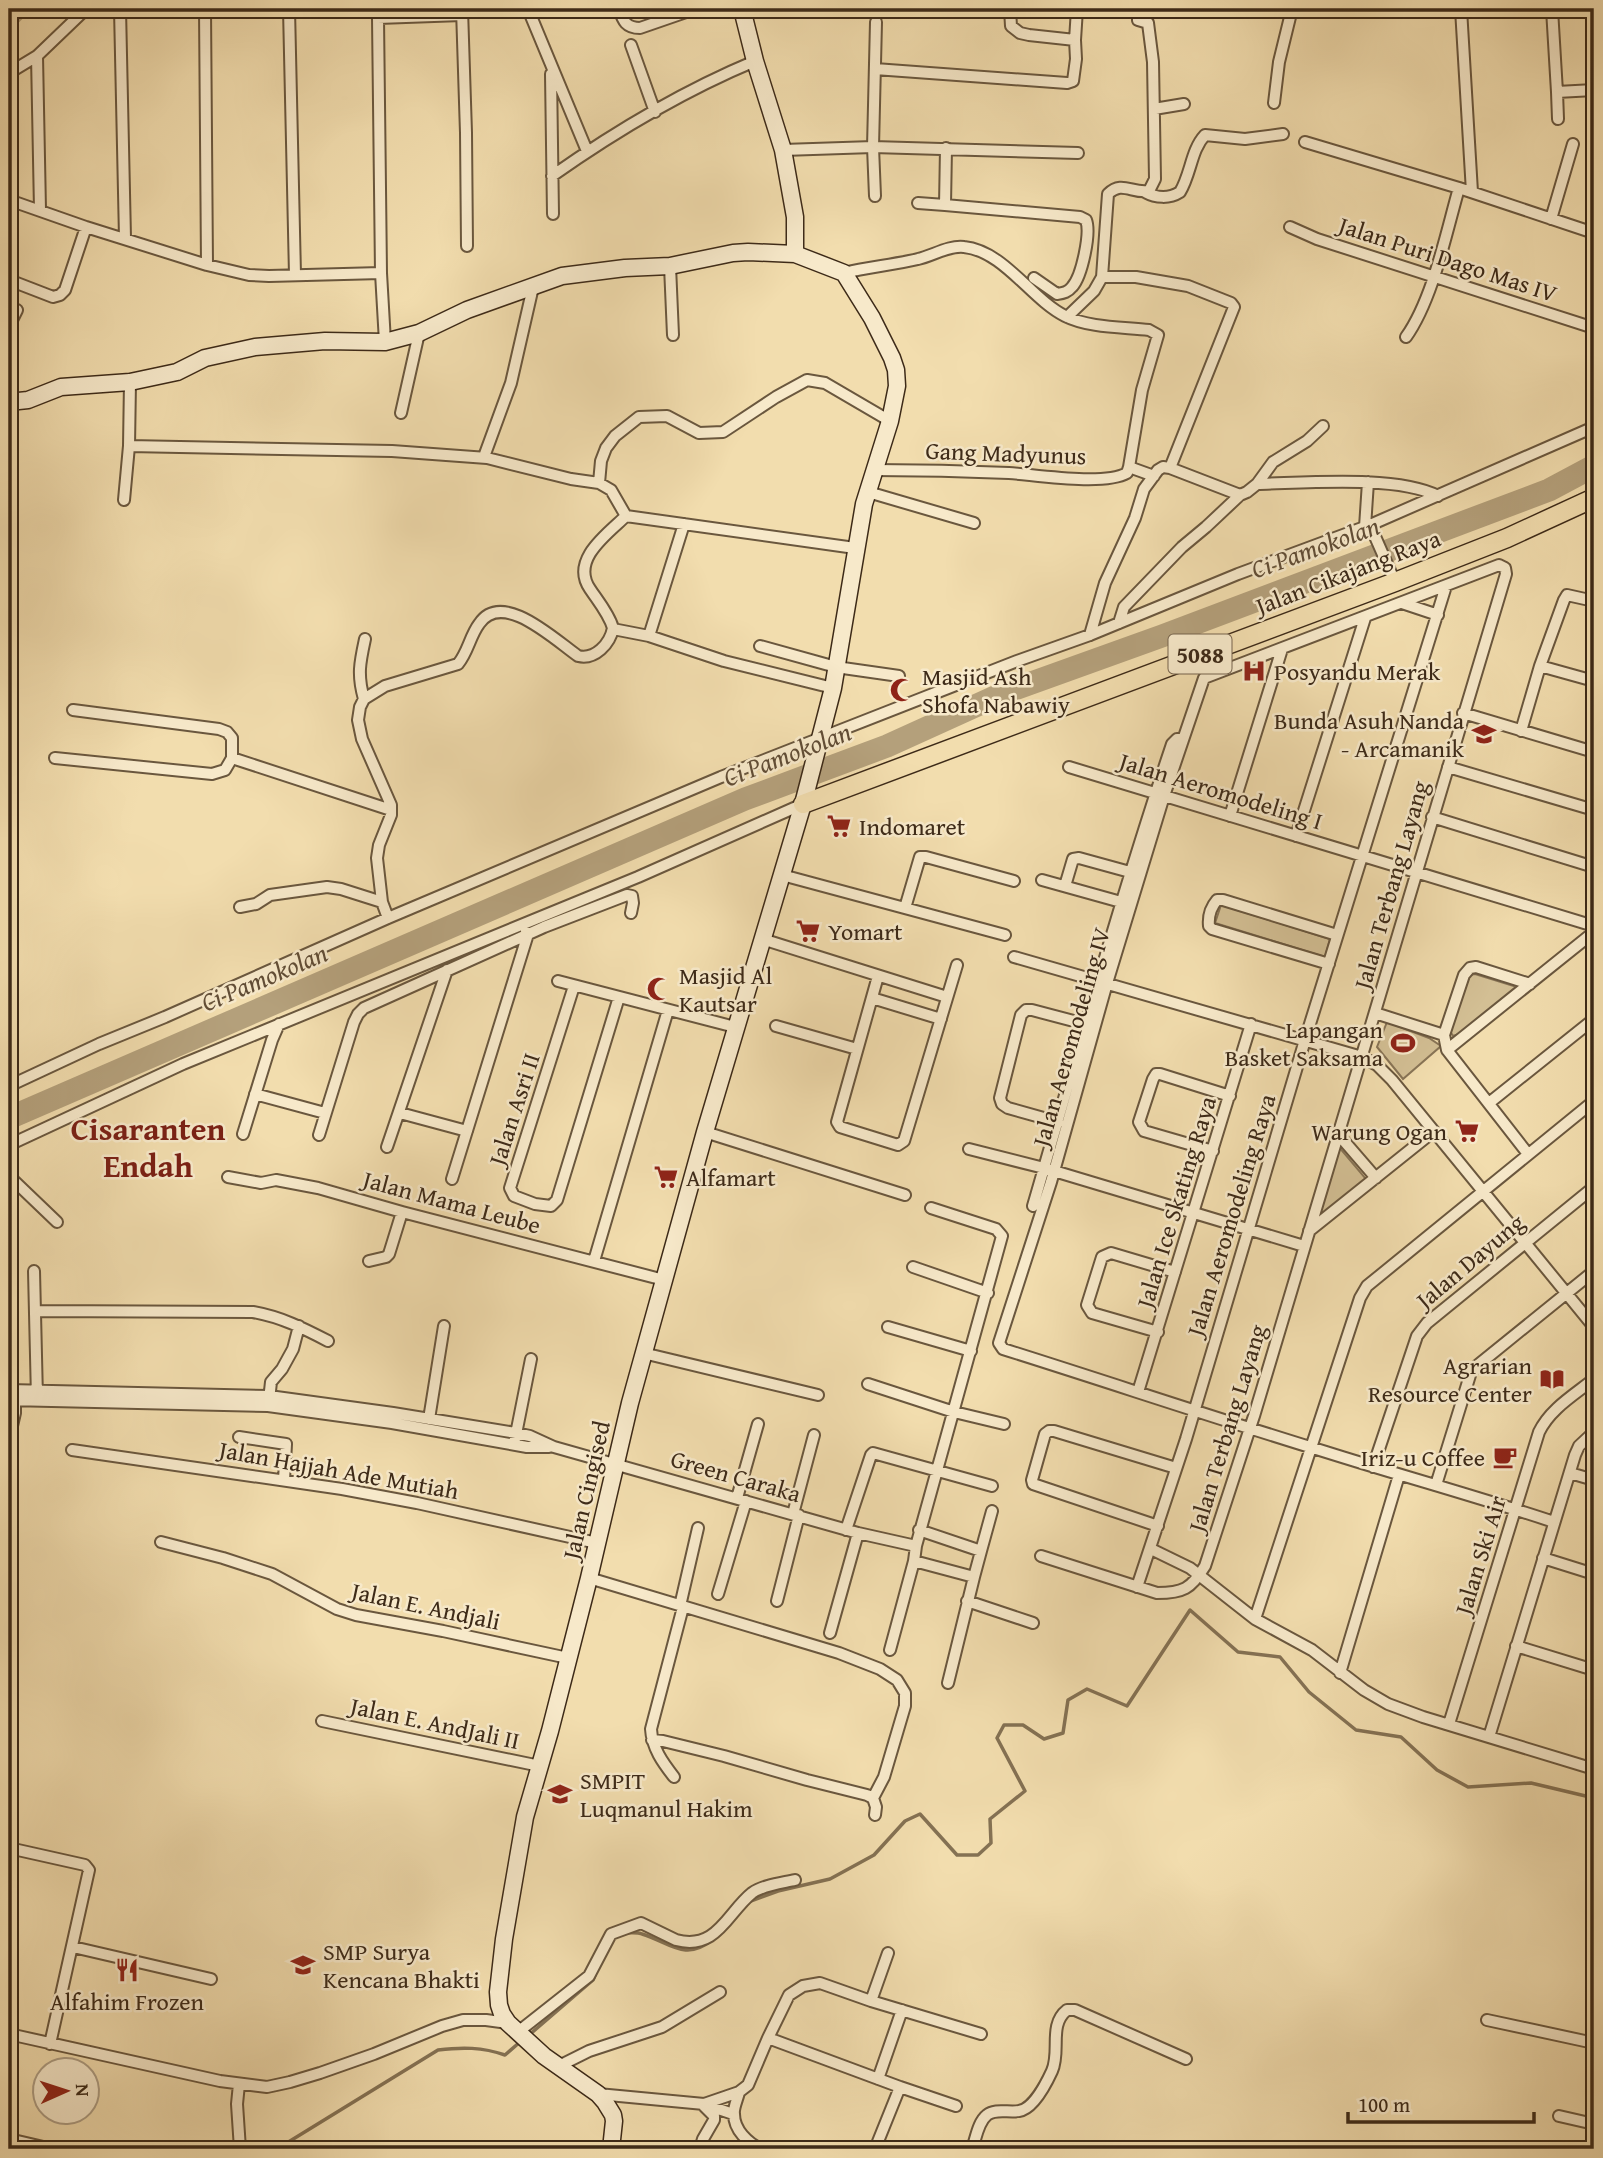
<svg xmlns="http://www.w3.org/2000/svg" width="1603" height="2158" viewBox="0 0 1603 2158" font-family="'Gentium Book Plus',serif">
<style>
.green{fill:#d3bf94;stroke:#887456;stroke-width:2}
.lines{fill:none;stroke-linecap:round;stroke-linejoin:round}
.stream{stroke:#847153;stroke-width:3.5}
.river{stroke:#b4a07b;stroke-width:23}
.street-casing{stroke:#6a573e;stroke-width:14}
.secondary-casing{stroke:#3d2a18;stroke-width:19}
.primary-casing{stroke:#3d2a18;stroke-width:21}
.street{stroke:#f7e9ca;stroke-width:10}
.secondary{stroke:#f7e9ca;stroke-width:16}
.primary{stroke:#f2ddae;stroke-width:18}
.labels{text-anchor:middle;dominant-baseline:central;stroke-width:5;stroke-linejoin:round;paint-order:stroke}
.shield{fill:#f7e9ca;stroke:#75634d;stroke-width:2}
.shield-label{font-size:23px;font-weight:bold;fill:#3d2a18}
.street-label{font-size:24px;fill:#3d2a18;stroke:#f7e9ca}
.poi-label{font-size:24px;fill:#3d2a18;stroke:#f7e9ca;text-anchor:start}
.water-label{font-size:26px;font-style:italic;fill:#614d36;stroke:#f7e9ca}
.district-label{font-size:32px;font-weight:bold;fill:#7a1f14;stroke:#f7e9ca}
</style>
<rect width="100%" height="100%" fill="#f2ddae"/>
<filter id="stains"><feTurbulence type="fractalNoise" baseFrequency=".00286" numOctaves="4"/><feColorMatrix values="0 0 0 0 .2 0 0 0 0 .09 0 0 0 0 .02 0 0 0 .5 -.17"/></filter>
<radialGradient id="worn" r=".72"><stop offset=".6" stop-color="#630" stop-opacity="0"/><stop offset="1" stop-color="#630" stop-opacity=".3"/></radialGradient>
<path class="green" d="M1221 905 1330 939 1325 957 1215 923Z
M1475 974 1517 987 1459 1034 1453 1036 1450 1031 1466 980 1470 975Z
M1387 1022 1429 1038 1441 1046 1403 1079 1377 1047Z
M1339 1147 1366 1179 1318 1217Z"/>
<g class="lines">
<path class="stream" d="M748 1902 778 1891 830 1879 874 1855 905 1821 920 1814 957 1855H978L991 1843 990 1819 1025 1791 997 1738 1004 1725H1023L1044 1739 1063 1733 1068 1700 1087 1689 1127 1706 1190 1610 1238 1652 1280 1657 1309 1692 1356 1730 1401 1737 1437 1770 1468 1787 1531 1783 1594 1798
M625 1933C631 1933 637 1932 642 1934 669 1942 685 1962 712 1940
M529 2035 593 1980 595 1975
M277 2149 438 2050C462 2047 482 2047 505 2055L520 2042"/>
<path class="river" d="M9 16 16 9
M9 1118 745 799 887 746 1006 692 1162 636 1549 490 1594 466"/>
<g class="street-casing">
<path id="street" d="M120 9 125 238
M205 9 207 265
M289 9 295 275
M378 9V18L462 15
M462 9 466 133 467 246
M528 9 587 151
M619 9C623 21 626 28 640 28L695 9
M878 9 879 11
M1461 9 1472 192
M1552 9 1557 92 1594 90
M378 18 381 273 385 342
M1075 40 1077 9
M631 45 655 112
M37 56 40 210
M875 69 1067 83 1073 81 1076 59 1075 40 1029 35 1020 33 1011 26 1010 9
M9 73 37 56 86 9
M551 74 553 214
M1557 92 1558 119
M1274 103 1279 62 1292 9
M1154 109 1184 104
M1305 142 1459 188 1594 233
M946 148 945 205 1080 217 1086 220C1091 233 1082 276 1072 287 1068 292 1064 293 1057 294L1034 278
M783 150 873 147 1078 153
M552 176C616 131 683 91 755 61
M1145 192C1156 198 1169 199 1180 192 1191 174 1191 150 1205 135L1245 139 1283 134
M875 196 873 147 876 22
M9 200 86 227 207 265 249 275 269 276 381 273
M918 203 945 205
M1551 219 1573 144
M1290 227 1317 239 1594 328
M670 266 673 335
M844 273C868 267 893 265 918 259 932 256 949 245 964 247 1004 251 1031 299 1065 316 1089 328 1123 327 1149 330L1158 335 1142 390 1129 467 1154 476
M1102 277H1136L1188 286 1231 303 1234 307 1170 468
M9 280 53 297 60 295 65 290 86 227
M1067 317 1094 291 1102 277 1108 194C1122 180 1132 194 1149 191L1155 179 1153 62 1148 23 1138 20 1139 9
M9 326 17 310
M1406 337C1433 299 1446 233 1459 188
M130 382 129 446 392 451 487 458 571 479 599 483 611 490 626 516 855 548
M401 413 419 333
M487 458 485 454 511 383 533 287
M874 470C919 470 964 471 1009 473 1037 475 1104 486 1127 473L1129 467
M599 483 601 461 606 448 615 436 639 417 667 416 699 433 723 432 776 397 807 380 825 383 890 421
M1257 484C1306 483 1397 475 1438 496
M868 492 974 523
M124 500 129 446
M1370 525 1395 582
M1365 527 1368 482
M1402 603 1438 615
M1119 623 1124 607 1182 547 1206 527 1240 495 1247 492 1257 484 1273 462 1307 441 1323 426
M613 629 649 636 724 661 833 688
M1090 635 1105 583 1135 518 1144 489 1158 470 1163 467 1170 468 1240 495
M649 636 684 524
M760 646 836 667 899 676
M1540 666 1594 681
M364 699C357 675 360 662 365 639
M73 710 219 729 227 732 232 738V758L391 810
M1463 713 1594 752
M1521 731 1540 666 1564 600 1567 595 1594 601
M55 758 212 774 225 770 232 758
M1069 767 1594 926
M1448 767 1594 810
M1230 816 1282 649
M1432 817 1594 867
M1296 836 1365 618
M782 875 1005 935
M1042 880 1121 902
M1065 886 1073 859 1079 858 1130 872
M240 907 256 904 270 895 327 887 341 889 382 902
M905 908 920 857H926L1014 881
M388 918 382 902 377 858 379 845 391 815V805L362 739 358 720 360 707 364 699 385 686 458 664C468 652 470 636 479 624 502 589 555 640 578 656 595 660 610 644 613 628 609 614 598 601 590 589 570 560 607 534 626 516
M762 939 947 997
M1014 957 1362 1057 1377 1065 1392 1080 1594 1327
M1329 964 1212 929 1209 926C1208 916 1211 907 1217 900H1223L1337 935
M878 976 837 1122 840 1127 898 1145 904 1141 957 965
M558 981 735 1027
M574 986 510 1188 514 1196 535 1204 551 1206 557 1200 619 997
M872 998 941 1019
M1375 1013 1444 1035 1447 1050 1528 1154
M776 1026 857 1049
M1444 1035 1464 975 1470 968 1476 967 1530 984
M1447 1050 1594 932
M9 1086 99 1044 165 1017 388 918 721 777 1017 661 1090 635 1238 574 1370 525 1594 427
M255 1094 325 1113
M1489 1103 1594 1019
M400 1113 467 1131
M1058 1122 1008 1108 1002 1104 1000 1098 1021 1015 1026 1010H1032L1085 1024
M705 1132 905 1195
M243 1134 272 1040 279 1024
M1338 1134 1376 1178
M319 1135 354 1022 358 1014 364 1008 544 927 627 895 632 896 633 903 631 913
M9 1145 183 1064 638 877 803 804
M387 1147 447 970
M969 1149 1044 1168 1304 1246
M1213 1151 1144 1131 1139 1122 1153 1079 1156 1074H1160L1230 1096
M9 1176 57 1222
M228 1177 261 1183 276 1180 318 1188 402 1212 664 1280
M452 1179 528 934 526 931
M1033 1206C1078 1051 1121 896 1172 744L1177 739H1183
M1309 1231 1434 1131
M369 1261 386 1257 389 1254 402 1212
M594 1261 668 1010
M913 1267 988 1293
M34 1271 37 1398
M36 1311 253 1312C281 1317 303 1328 328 1341
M888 1327 971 1351
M1158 1332 1092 1313 1087 1305 1102 1257 1111 1253 1175 1272
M643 1353 818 1395
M868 1384 954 1412 1004 1424
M9 1390 269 1396 393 1413 516 1433 530 1436 554 1447 858 1533 916 1546 914 1561 974 1577 948 1683
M1138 1392 1251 1024
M9 1400 268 1406 392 1423 527 1447H549
M269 1400 271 1382 282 1369 293 1349 299 1326
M429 1419 444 1326
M239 1437 286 1444 284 1480
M9 1439 15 1413V1393
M515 1439 531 1359
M72 1450 342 1489 417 1503 597 1543
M1373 1467 1417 1336 1427 1323 1594 1187
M1570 1473 1594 1480
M1436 1485 1471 1372 1478 1365 1594 1271
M737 1498 758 1424
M793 1514 814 1435
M1158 1526 1033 1484 1032 1480 1045 1434 1049 1431H1054L1176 1468
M846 1530 871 1455 873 1453 992 1486
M919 1530 981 1551 974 1577
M161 1542 223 1558 272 1574 337 1609 356 1615 443 1631 568 1658
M916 1546 1002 1236 996 1229 931 1208
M1151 1549 1190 1568 1255 1619 1312 1650 1364 1690 1388 1704 1423 1717 1594 1769
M981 1551 992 1511
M1041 1556 1157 1593C1183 1593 1191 1589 1205 1566L1250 1428 1254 1416 1506 574 1505 568 1499 565 1204 678 1164 796 1107 983 1051 1182 999 1343 1003 1349C1111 1383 1218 1419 1326 1452 1402 1476 1479 1497 1554 1522
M1543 1558 1594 1574
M589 1578 839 1653 880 1669 897 1680 905 1693V1706L884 1777 873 1798
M1137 1587 1186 1439 1305 1040 1446 586
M718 1594 746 1501
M777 1601 799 1515
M967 1601 1033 1623
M680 1606 698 1528
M1255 1619 1360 1298 1367 1286 1594 1101
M830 1633 858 1533
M1516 1646 1594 1670
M890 1650 914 1561
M1340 1673 1399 1475
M322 1721 540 1766
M1449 1724 1539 1432C1550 1409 1574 1395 1594 1379
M1489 1737 1575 1455 1579 1446 1594 1432
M652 1740 663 1741 724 1756 807 1780 867 1795 873 1798 876 1807 875 1815
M674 1777C663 1763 652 1748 651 1729L683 1607
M9 1848 85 1865 89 1870 50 2044
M73 1947 211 1979
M871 2001 981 2034
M1487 2020 1594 2043
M518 2032 589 1976 611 1934 641 1923 676 1940C717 1951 727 1913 752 1893 763 1885 782 1883 795 1880
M9 2034 220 2081 267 2087 290 2082 320 2073 374 2054 442 2026 463 2020H486L508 2023
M768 2038 900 2087 875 2149
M559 2066 589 2051 662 2027 720 1992
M878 2079 902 2010
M239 2084 237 2104 240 2149
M900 2087 956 2106
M739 2092C738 2098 733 2108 734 2114 734 2130 748 2143 761 2149
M598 2094 704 2104 739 2092 748 2085 768 2038 789 1995 803 1986 820 1983 871 2001 888 1953
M704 2104 733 2114
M1559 2116 1594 2124
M9 2139 52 2149
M700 2149 703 2139 714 2120V2116L702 2104
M972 2149C976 2138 978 2122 987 2115 995 2108 1009 2113 1019 2111 1033 2109 1046 2084 1052 2071 1061 2051 1048 2025 1067 2010H1075L1186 2059"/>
</g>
<g class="secondary-casing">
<path id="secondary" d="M742 9 755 61 783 150 795 217V254
M9 402 28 400 61 387 130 382 177 372 205 358 255 347 325 341 385 342 419 333 467 310 562 276 625 268 670 266 733 253 748 252 795 254 844 273 872 318 892 358 896 370 897 386 890 421 864 504 833 688 803 804 705 1132 630 1403 589 1578 550 1731 525 1817 504 1939 498 1992 499 2005 502 2014 508 2023 544 2056 598 2094 605 2102 613 2115 614 2121 611 2149"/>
</g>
<g class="primary-casing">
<path id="primary" d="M803 804 1395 582 1507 538 1594 498"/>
</g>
<use href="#street" class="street"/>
<use href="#secondary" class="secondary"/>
<use href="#primary" class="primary"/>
</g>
<defs>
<g id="hospital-bare" transform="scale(1.89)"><path d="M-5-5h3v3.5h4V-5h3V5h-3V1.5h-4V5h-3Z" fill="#8f2418" stroke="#f7e9ca" stroke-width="2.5" paint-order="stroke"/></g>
<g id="mosque-bare" transform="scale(1.89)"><path d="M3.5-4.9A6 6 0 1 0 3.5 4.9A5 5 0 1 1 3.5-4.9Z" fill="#8f2418" stroke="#f7e9ca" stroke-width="2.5" paint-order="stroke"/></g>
<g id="school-bare" transform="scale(1.89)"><path d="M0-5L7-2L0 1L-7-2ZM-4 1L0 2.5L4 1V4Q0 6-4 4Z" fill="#8f2418" stroke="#f7e9ca" stroke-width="2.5" paint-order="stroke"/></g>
<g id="supermarket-bare" transform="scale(1.89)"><path d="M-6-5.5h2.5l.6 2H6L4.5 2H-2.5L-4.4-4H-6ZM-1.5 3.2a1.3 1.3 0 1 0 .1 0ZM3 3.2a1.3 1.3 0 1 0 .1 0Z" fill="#8f2418" stroke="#f7e9ca" stroke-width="2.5" paint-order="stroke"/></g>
<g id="stadium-bare" transform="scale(1.89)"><path d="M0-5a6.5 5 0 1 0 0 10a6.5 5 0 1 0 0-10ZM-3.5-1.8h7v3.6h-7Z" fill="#8f2418" stroke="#f7e9ca" stroke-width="2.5" paint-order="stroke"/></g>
<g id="library-bare" transform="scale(1.89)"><path d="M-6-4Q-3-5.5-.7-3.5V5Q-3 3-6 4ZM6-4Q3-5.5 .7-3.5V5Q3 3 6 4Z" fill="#8f2418" stroke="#f7e9ca" stroke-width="2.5" paint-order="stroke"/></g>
<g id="cafe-bare" transform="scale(1.89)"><path d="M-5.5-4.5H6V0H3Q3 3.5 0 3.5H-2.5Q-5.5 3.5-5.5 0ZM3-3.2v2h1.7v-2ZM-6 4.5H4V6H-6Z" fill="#8f2418" stroke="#f7e9ca" stroke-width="2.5" paint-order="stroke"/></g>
<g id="restaurant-bare" transform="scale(1.89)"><path d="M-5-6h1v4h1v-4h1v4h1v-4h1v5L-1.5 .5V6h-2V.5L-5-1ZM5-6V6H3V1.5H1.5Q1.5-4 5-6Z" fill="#8f2418" stroke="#f7e9ca" stroke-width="2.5" paint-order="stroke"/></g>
</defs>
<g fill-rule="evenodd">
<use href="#hospital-bare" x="1254" y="671"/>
<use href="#mosque-bare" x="902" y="690"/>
<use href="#school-bare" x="1484" y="734"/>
<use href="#supermarket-bare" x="839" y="826"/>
<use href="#supermarket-bare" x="808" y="931"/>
<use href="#mosque-bare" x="659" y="989"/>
<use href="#stadium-bare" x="1403" y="1043"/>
<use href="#supermarket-bare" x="1467" y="1131"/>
<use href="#supermarket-bare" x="666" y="1177"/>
<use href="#library-bare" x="1552" y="1379"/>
<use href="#cafe-bare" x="1505" y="1457"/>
<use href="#school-bare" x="560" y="1794"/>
<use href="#school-bare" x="303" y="1965"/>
<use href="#restaurant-bare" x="127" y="1970"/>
</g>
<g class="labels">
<rect class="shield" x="1168.5" y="634.5" width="63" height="39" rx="5"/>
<g class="shield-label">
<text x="1200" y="654">5088</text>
</g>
<g class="street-label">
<text transform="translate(1448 259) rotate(18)">Jalan Puri Dago Mas IV</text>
<text transform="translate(1006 453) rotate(2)">Gang Madyunus</text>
<text transform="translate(1348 572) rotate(-21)">Jalan Cikajang Raya</text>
<text transform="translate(1221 791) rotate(17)">Jalan Aeromodeling I</text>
<text transform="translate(1391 885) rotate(-74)">Jalan Terbang Layang</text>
<text transform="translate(1071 1037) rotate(-74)">Jalan Aeromodeling IV</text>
<text transform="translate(514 1109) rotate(-72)">Jalan Asri II</text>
<text transform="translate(452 1202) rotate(15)">Jalan Mama Leube</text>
<text transform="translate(1176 1202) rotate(-73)">Jalan Ice Skating Raya</text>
<text transform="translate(1231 1215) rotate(-73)">Jalan Aeromodeling Raya</text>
<text transform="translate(1470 1261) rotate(-40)">Jalan Dayung</text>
<text transform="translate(1227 1428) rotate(-73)">Jalan Terbang Layang</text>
<text transform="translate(339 1470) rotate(10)">Jalan Hajjah Ade Mutiah</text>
<text transform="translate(736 1476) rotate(16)">Green Caraka</text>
<text transform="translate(586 1490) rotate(-77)">Jalan Cingised</text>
<text transform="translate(1480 1555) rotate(-73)">Jalan Ski Air</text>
<text transform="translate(426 1606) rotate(12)">Jalan E. Andjali</text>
<text transform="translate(435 1723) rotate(12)">Jalan E. AndJali II</text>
</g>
<g class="poi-label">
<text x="1274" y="671">Posyandu Merak</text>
<text x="922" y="676">Masjid Ash<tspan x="922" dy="28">Shofa Nabawiy</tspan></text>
<text x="1464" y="720" text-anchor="end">Bunda Asuh Nanda<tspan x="1464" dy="28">- Arcamanik</tspan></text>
<text x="859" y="826">Indomaret</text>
<text x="828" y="931">Yomart</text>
<text x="679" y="975">Masjid Al<tspan x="679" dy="28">Kautsar</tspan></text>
<text x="1383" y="1029" text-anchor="end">Lapangan<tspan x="1383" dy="28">Basket Saksama</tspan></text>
<text x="1447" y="1131" text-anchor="end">Warung Ogan</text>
<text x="686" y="1177">Alfamart</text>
<text x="1532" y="1365" text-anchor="end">Agrarian<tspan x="1532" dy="28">Resource Center</tspan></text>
<text x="1485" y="1457" text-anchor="end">Iriz-u Coffee</text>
<text x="580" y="1780">SMPIT<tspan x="580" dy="28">Luqmanul Hakim</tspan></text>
<text x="323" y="1951">SMP Surya<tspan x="323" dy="28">Kencana Bhakti</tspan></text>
<text x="127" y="2001" text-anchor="middle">Alfahim Frozen</text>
</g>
<g class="water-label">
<text transform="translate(1315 547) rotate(-20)">Ci Pamokolan</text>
<text transform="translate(787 754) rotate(-21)">Ci Pamokolan</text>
<text transform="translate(264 977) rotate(-23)">Ci Pamokolan</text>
</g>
<g class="district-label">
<text x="148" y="1128">Cisaranten<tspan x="148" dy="37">Endah</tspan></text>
</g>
</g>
<rect width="1603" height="2158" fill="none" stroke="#f2ddae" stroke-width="35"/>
<rect x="10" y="10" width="1582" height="2137" fill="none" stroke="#3d2a18" stroke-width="3.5"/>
<rect x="18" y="18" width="1568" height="2123" fill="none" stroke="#3d2a18" stroke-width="2"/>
<g transform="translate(66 2091) rotate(87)"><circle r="33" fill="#f7e9ca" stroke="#ad9d83" stroke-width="2"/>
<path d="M0-5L12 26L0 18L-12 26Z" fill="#8f2418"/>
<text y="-10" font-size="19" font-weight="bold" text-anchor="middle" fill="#3d2a18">N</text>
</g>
<path d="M1348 2112v10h186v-10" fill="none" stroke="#3d2a18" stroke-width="3.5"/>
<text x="1358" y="2112" font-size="21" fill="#3d2a18" stroke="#f7e9ca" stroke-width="5" paint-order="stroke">100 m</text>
<rect width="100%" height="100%" filter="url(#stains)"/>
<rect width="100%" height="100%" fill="url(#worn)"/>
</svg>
